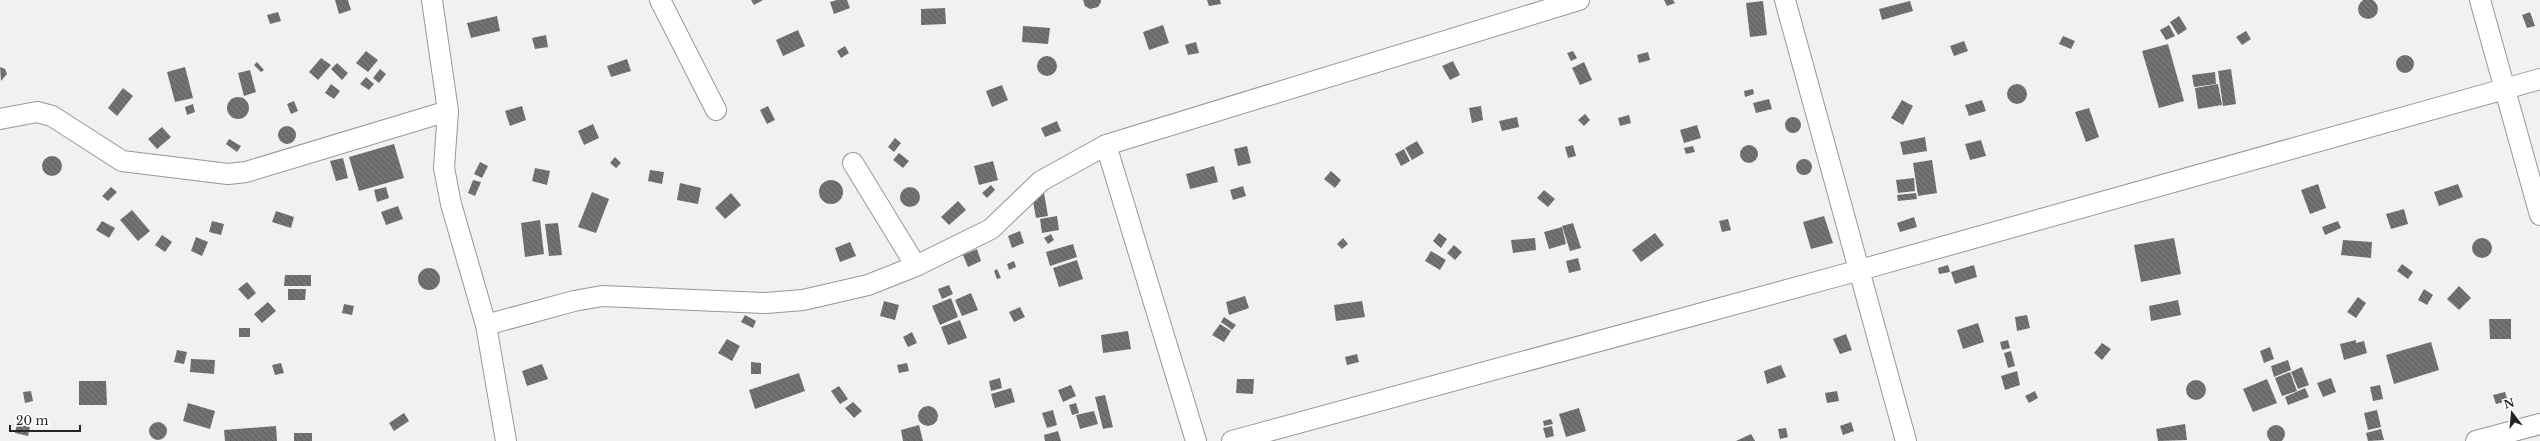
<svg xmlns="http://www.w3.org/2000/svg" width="2540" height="441" viewBox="0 0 2540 441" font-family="'Libre Baskerville',serif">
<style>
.building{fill:url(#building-back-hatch)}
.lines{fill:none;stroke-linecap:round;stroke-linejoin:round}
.minor-casing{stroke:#979798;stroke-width:22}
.minor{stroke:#fff;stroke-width:20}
</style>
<defs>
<pattern id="building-back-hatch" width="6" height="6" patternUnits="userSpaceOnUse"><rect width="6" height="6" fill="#727273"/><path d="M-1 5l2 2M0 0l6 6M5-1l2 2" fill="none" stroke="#5d5d5e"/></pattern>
</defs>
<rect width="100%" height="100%" fill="#f1f1f2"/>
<path class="building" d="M2358 9a10 10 0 1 1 20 0a10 10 0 1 1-20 0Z
M335 0H348L351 10 339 14Z
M751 0H763L754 5Z
M837 0H847L850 8 834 14 830 2Z
M1083 0H1101V2L1098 7 1090 9 1085 6Z
M1207 0H1220L1221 4 1209 6Z
M1664 0H1673L1675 3 1667 6Z
M1763 1 1767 35 1750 37 1746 3Z
M1910 1 1913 11 1882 20 1879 9Z
M945 8 946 24 921 25V9Z
M278 12 281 21 270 24 267 15Z
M2530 12 2535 26 2527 28 2522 15Z
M497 16 500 31 471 38 467 23Z
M2179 16 2187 29 2178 35 2170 22Z
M1163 25 1169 43 1149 50 1143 32Z
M2169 25 2175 36 2166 40 2160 30Z
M1023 26 1050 28 1048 44 1022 42Z
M798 30 805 46 783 56 776 40Z
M2246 31 2251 39 2242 45 2236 37Z
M546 35 548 47 535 49 532 38Z
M2063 36 2075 41 2071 49 2059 44Z
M1964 41 1968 51 1954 56 1950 46Z
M1196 42 1199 53 1188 55 1185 45Z
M2168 44 2184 101 2159 108 2142 51Z
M845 46 849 53 841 58 837 51Z
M366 51 378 60 368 72 356 63Z
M1573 51 1577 58 1571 61 1567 53Z
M1648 52 1650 60 1639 63 1637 55Z
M2396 64a9 9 0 1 1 18 0a9 9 0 1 1-18 0Z
M1037 66a10 10 0 1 1 20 0a10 10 0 1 1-20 0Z
M321 58 331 65 318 80 309 72Z
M627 59 631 71 611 77 607 66Z
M1453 61 1460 75 1450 80 1442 66Z
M257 62 264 70 261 72 254 65Z
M1584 62 1592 80 1580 85 1572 68Z
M337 63 348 73 342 80 331 69Z
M0 67 5 69 7 74 1 81Z
M185 67 193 98 175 102 167 72Z
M380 69 386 74 379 83 373 78Z
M2231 69 2236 104 2223 106 2218 71Z
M250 70 256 92 244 96 238 73Z
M2215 72 2216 84 2194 87 2192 75Z
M366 77 374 84 369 90 360 84Z
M331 84 340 91 334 99 325 93Z
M2218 84 2222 105 2198 109 2195 88Z
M2007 94a10 10 0 1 1 20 0a10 10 0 1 1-20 0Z
M1002 85 1008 100 992 107 986 91Z
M123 88 133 96 117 116 108 108Z
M1753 89 1754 94 1745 97 1744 91Z
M227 108a11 11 0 1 1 22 0a11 11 0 1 1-22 0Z
M1769 99 1772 109 1756 113 1753 103Z
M1902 100 1913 106 1903 125 1891 118Z
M1982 100 1986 111 1969 116 1965 105Z
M294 101 298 111 291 114 287 104Z
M193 104 195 112 187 115 185 107Z
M522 106 526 120 510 126 505 111Z
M768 106 775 120 767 124 760 110Z
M1481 106 1483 120 1472 123 1469 108Z
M2089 108 2099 137 2086 142 2075 112Z
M1585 114 1590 120 1584 126 1578 120Z
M1629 115 1631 123 1620 126 1618 118Z
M1785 125a8 8 0 1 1 16 0a8 8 0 1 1-16 0Z
M1517 117 1519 127 1502 131 1499 121Z
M1057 121 1061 131 1045 137 1041 128Z
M593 124 599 138 584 145 578 131Z
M1697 125 1701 138 1684 143 1680 130Z
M278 135a9 9 0 1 1 18 0a9 9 0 1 1-18 0Z
M162 127 171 137 157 149 148 139Z
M1925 137 1927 151 1903 155 1900 142Z
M895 138 901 143 894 152 888 147Z
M229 139 241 146 237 152 226 144Z
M1981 140 1986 156 1970 160 1965 144Z
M1417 141 1424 153 1412 160 1405 148Z
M394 144 404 178 359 191 349 157Z
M1573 145 1576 156 1568 158 1565 147Z
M1740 154a9 9 0 1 1 18 0a9 9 0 1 1-18 0Z
M1247 146 1251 163 1238 166 1234 149Z
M1693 146 1695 152 1686 154 1684 148Z
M1404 149 1410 161 1401 166 1395 154Z
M899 153 909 161 903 168 893 160Z
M42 166a10 10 0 1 1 20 0a10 10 0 1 1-20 0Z
M615 157 621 163 616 168 610 163Z
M343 158 348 178 336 181 330 161Z
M1796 167a8 8 0 1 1 16 0a8 8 0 1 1-16 0Z
M1932 160 1937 193 1918 196 1913 163Z
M993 161 998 180 979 185 974 166Z
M480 162 488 166 482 178 474 174Z
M1214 166 1218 182 1190 189 1186 174Z
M535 168 550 171 547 185 532 181Z
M650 170 664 172 662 184 648 181Z
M1331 171 1341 180 1335 188 1324 179Z
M1914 178 1915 191 1898 193 1896 180Z
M819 192a12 12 0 1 1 24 0a12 12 0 1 1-24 0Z
M473 180 481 182 475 196 468 193Z
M680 183 701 188 698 204 677 200Z
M2318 184 2326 208 2310 214 2301 190Z
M2458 184 2463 197 2439 206 2434 192Z
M991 185 995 190 987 198 982 193Z
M1243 186 1246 196 1233 200 1230 190Z
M111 187 117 192 108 201 102 196Z
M386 187 389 198 377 202 374 190Z
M900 197a10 10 0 1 1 20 0a10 10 0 1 1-20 0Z
M1544 190 1555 199 1548 207 1537 198Z
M592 192 609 199 596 233 578 227Z
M731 193 741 205 725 219 715 208Z
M1044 193 1048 216 1036 218 1032 196Z
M1916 193 1917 199 1898 201 1897 195Z
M958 201 966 210 949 225 941 217Z
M398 206 403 219 386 225 381 212Z
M2404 209 2408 224 2391 229 2386 214Z
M132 210 150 231 138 241 120 220Z
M276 211 294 217 291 228 272 222Z
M1057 216 1059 230 1042 233 1040 219Z
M1824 216 1833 243 1811 249 1803 222Z
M1914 217 1917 227 1900 232 1897 223Z
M1728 219 1731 230 1722 232 1719 221Z
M540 220 544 254 525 257 521 223Z
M102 221 115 228 109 238 96 230Z
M212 221 224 224 221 235 209 232Z
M2338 221 2341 228 2325 235 2322 227Z
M558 223 562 255 549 256 545 224Z
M1573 223 1581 248 1570 251 1562 226Z
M1562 227 1566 244 1549 249 1544 232Z
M1020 231 1024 243 1012 248 1008 236Z
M1439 233 1447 239 1441 248 1433 241Z
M1655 233 1664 245 1641 262 1632 250Z
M1051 234 1054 240 1048 244 1044 238Z
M162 235 172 242 165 252 155 245Z
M196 237 208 242 202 256 191 251Z
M1343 238 1348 244 1342 249 1337 244Z
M1535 238 1536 250 1513 253 1511 240Z
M2174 238 2181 274 2141 282 2134 245Z
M2472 248a10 10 0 1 1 20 0a10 10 0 1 1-20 0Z
M2343 240 2372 242 2371 258 2341 255Z
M850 242 856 256 840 262 835 248Z
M1073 244 1077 257 1050 266 1046 252Z
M1454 245 1462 252 1455 260 1447 253Z
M977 249 981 261 968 267 963 255Z
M1431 251 1446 260 1440 270 1425 261Z
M1578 258 1581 270 1569 273 1566 261Z
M1077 260 1083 279 1059 287 1053 268Z
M1014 261 1016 267 1009 270 1007 264Z
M2402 264 2413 272 2408 279 2397 271Z
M1948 265 1950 272 1939 274 1938 268Z
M1974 265 1977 277 1955 284 1951 272Z
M418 279a11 11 0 1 1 22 0a11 11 0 1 1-22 0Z
M997 269 1001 278 997 279 994 271Z
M285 275H311V286H284Z
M247 282 256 293 248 300 238 289Z
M949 285 953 294 942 299 938 289Z
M2459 286 2471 298 2459 310 2447 299Z
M288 289H306L305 300H288Z
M2424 289 2433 295 2427 305 2418 300Z
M971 293 978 310 962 316 955 300Z
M1245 296 1249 308 1229 315 1226 302Z
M2358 297 2366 303 2356 318 2347 312Z
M951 298 958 317 940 325 932 306Z
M2178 300 2181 315 2151 321 2149 306Z
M884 301 899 305 895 320 880 316Z
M1362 301 1365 317 1336 321 1334 305Z
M268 302 276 311 262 323 254 314Z
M344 304 354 306 352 315 342 313Z
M1020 307 1025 317 1014 322 1009 312Z
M745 315 756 321 753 328 741 322Z
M2027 315 2030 328 2017 331 2015 317Z
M1224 317 1236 325 1232 330 1221 322Z
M2489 319H2511V339H2490Z
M960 320 967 338 948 345 941 327Z
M1978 323 1984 342 1963 349 1957 330Z
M1220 324 1231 331 1224 342 1212 335Z
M239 328H250V337H239Z
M1128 331 1131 349 1103 353 1101 335Z
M912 332 917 343 908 347 903 337Z
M1846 334 1852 350 1840 354 1833 339Z
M727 339 740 346 732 361 718 353Z
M2008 340 2010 348 2002 350 2000 342Z
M2356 340V343L2364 341 2367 353 2344 360 2340 344Z
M2431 342 2439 370 2394 384 2386 355Z
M2102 343 2111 349 2102 360 2094 353Z
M2270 347 2274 359 2264 363 2260 351Z
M177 350 187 352 184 364 174 362Z
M2011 351 2015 366 2008 368 2004 353Z
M1357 354 1359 362 1347 365 1345 357Z
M191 359 215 360 214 374 190 372Z
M2288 360 2291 370 2274 377 2271 366Z
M751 362 761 363V374H751Z
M281 363 284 373 275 375 272 365Z
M907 363 909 371 899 373 897 365Z
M542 364 548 379 527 386 522 371Z
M1781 365 1786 377 1767 384 1764 371Z
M2302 367 2309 385 2298 389 2291 372Z
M2017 371 2020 385 2005 390 2001 376Z
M2290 372 2297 391 2282 396 2275 378Z
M799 373 805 391 755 409 749 390Z
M1000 378 1002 388 991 391 989 381Z
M2331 378 2336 392 2323 397 2317 383Z
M1237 379H1254L1253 394 1236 393Z
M2267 379 2277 403 2253 412 2243 389Z
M2186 390a10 10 0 1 1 20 0a10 10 0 1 1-20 0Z
M79 381H106L107 405H79Z
M1071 385 1076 396 1063 402 1058 390Z
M2380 385 2383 399 2373 401 2370 387Z
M839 386 848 399 840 404 831 391Z
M1011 388 1015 402 995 408 991 394Z
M2305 388 2309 397 2288 405 2285 397Z
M31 391 33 401 25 403 23 392Z
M1837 391 1839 401 1827 403 1825 393Z
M2035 391 2038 398 2029 403 2025 396Z
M2505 392 2508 401 2496 404 2493 395Z
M1105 395 1113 427 1103 429 1095 397Z
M853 402 862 411 854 418 845 408Z
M188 403 215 411 210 429 183 421Z
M1076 403 1079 413 1072 415 1069 405Z
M918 416a10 10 0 1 1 20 0a10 10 0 1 1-20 0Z
M1579 408 1586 431 1566 437 1559 414Z
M1053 410 1057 425 1047 428 1042 413Z
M2377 410 2381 427 2368 430 2364 413Z
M1094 411 1098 424 1080 429 1076 415Z
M404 413 409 421 394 431 389 423Z
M1551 419 1553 424 1544 426 1543 421Z
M1851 422 1854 431 1843 435 1840 426Z
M149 431a9 9 0 1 1 18 0a9 9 0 1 1-18 0Z
M17 424 30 427 28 436 15 433Z
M2185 424 2187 440 2158 441 2156 429Z
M919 425 923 441H903L901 430Z
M2267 434a9 9 0 1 1 18 0a9 9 0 1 1-18 0Z
M276 426 277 441H225L224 430Z
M1552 426 1554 436 1546 438 1543 428Z
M1786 428 1788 437 1780 439 1778 429Z
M2381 429 2384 440 2368 441 2366 433Z
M1058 431 1061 441H1045L1044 435Z
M294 433H312V441H294Z
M1751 434 1755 441H1736Z"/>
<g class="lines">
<g class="minor-casing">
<path id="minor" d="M432 0 448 111 444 168 451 204 486 325 506 441
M660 0 716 110
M1785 0 1906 441
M2480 0 2540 215
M0 119 37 112 52 116 122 161 228 174 246 172 448 111
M853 163 916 266
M486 325 574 301 602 296 766 303 803 300 868 285 916 266 991 229 1041 181 1106 145
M1196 441 1106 145 1579 0
M1232 441 1860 270 2540 79
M2476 441 2540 424"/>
</g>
<use href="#minor" class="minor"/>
</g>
<g transform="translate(2512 413) rotate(344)" stroke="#ffffff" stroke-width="3" paint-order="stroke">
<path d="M0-3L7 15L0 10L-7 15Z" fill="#252525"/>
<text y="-6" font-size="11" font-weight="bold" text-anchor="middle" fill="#252525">N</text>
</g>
<path d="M10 425v6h70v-6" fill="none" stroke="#252525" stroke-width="2"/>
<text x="16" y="425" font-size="12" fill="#252525" stroke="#ffffff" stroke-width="3" paint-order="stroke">20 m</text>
</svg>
